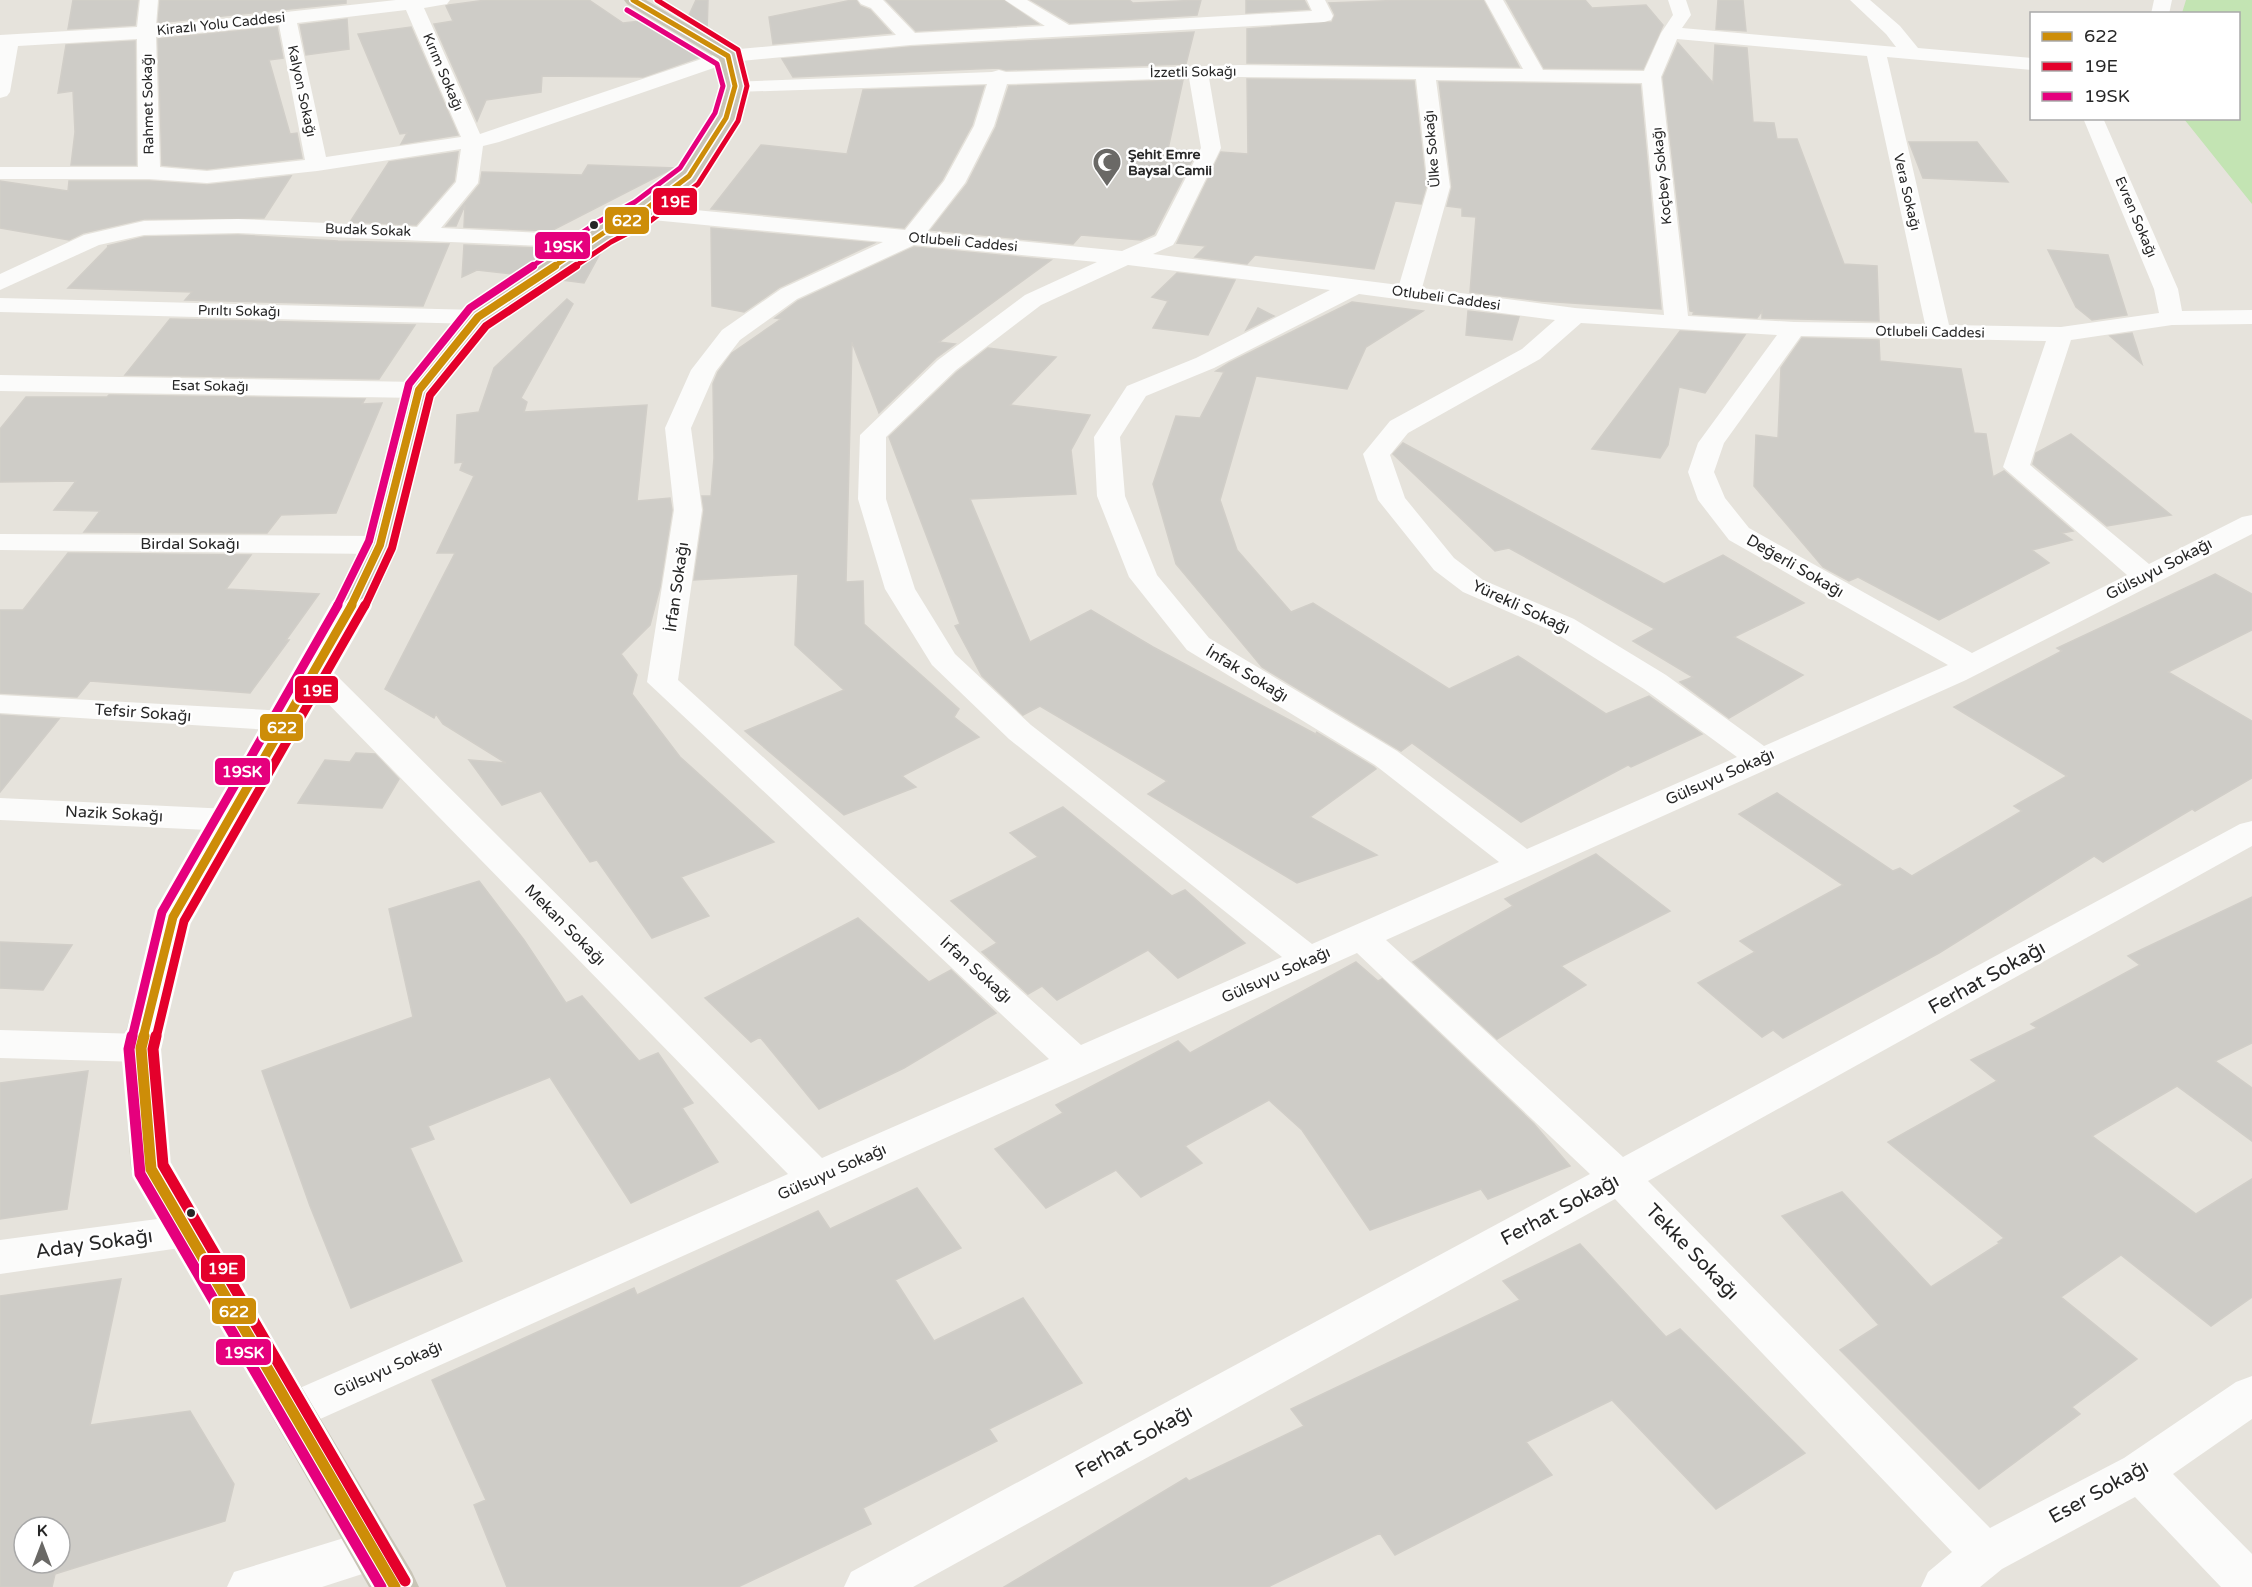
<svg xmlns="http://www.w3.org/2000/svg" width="2252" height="1587" viewBox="0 0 2252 1587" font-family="'Varela Round',sans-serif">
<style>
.green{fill:#c3e4b3}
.building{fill:#ceccc7;stroke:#d1cec8;stroke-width:1.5;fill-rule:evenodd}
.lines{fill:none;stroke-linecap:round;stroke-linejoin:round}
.minor{fill:#fbfbfa;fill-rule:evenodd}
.major{fill:#c9c5b7;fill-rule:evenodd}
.bus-1-far3-casing{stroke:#fff;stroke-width:8}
.bus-1-far2-casing{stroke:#fff;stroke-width:11}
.bus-1-far1-casing{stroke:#fff;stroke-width:14}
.bus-1-casing{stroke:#fff;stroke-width:16}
.bus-2-far3-casing{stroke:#fff;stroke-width:8}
.bus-2-far2-casing{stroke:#fff;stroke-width:11}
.bus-2-far1-casing{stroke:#fff;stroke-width:14}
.bus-2-casing{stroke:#fff;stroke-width:16}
.bus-3-far3-casing{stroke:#fff;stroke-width:8}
.bus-3-far2-casing{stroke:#fff;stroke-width:11}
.bus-3-far1-casing{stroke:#fff;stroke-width:14}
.bus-3-casing{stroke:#fff;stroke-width:16}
.bus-1-far3{stroke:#cd8d08;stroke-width:5}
.bus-1-far2{stroke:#cd8d08;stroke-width:8}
.bus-1-far1{stroke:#cd8d08;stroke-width:9}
.bus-1{stroke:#cd8d08;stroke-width:11}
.bus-2-far3{stroke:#e4002b;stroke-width:5}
.bus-2-far2{stroke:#e4002b;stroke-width:8}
.bus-2-far1{stroke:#e4002b;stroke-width:9}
.bus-2{stroke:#e4002b;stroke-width:11}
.bus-3-far3{stroke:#e5007d;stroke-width:5}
.bus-3-far2{stroke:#e5007d;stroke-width:8}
.bus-3-far1{stroke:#e5007d;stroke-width:9}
.bus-3{stroke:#e5007d;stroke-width:11}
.bus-dot{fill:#272727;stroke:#fff;stroke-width:2}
.labels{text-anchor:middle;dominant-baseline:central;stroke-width:5;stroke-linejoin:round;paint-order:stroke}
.far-street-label{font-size:14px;fill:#272727;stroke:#fff}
.far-poi-label{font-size:14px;font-weight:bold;fill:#272727;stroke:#fff;text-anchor:start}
.street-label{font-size:16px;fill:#272727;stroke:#fff}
.near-street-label{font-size:20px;fill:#272727;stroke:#fff}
.line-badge{stroke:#fff;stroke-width:2}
.badge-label{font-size:16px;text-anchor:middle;font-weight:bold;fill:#fff}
</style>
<rect width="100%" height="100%" fill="#e6e3dc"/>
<path class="green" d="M2186 0H2252V204L2184 119 2238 118V14L2182 13Z"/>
<path class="building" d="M73 0H138L135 25 68 29Z
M160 0H346V3L158 23Z
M486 0H589L623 23 649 20 706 55 643 77 542 76 541 92 486 100 477 121 434 24 453 21 446 6 449 5Z
M696 0H708L707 33 678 16 689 15Z
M852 0H856L860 6 870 10 891 33 773 44 769 17Z
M886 0H1003L1038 24 916 31Z
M1031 0H1129L1133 3 1201 0 1197 15 1070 23Z
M1246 0H1304L1309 9 1246 13Z
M1405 0H1483L1519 67 1247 63V29L1332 22 1335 15 1329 3Z
M1506 0H1585L1592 8 1646 5 1663 25 1643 69 1544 68Z
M1718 0H1743L1746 31 1716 29Z
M347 19 349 49 306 55 300 25Z
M277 27 283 58 269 60 290 134 297 133 302 158 207 169 162 165 158 39Z
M411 27 458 135 401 144 407 133 400 134 358 34Z
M1194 32 1186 64 1006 70 998 68 793 77 782 59 910 47Z
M135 41 136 165H71L75 132 73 91 58 93 66 45Z
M1678 43 1713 83 1715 45 1747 48 1753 122 1774 123 1777 139H1797L1844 264 1877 266 1879 321 1762 318V311L1757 318 1693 314 1694 312 1690 311 1663 77Z
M1247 79 1414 81 1426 187 1421 204 1395 201 1374 269 1255 255 1247 264 1195 257 1206 246 1177 243 1221 152 1248 154Z
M1183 80 1168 149 1197 151 1154 234 1141 240 1081 235 1073 244 931 230 967 184 996 127 1009 86Z
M1439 82 1640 85 1661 309 1541 301 1470 292 1476 217 1462 216V208L1447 206 1452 187Z
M984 86 972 125 942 180 904 228 711 209 761 145 847 154 863 90Z
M1909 142H1977L2008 182 1923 178Z
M458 152 454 181 416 225 350 222 389 162Z
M588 165 674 168 551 231 464 227 465 205 456 226H446L480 184 482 172 582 175Z
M291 176 264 218 144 219 83 233 69 240 0 228V181L68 191 69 181H149L207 185Z
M711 228 874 243 780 287 744 312 712 306Z
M238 235 338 241 449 244 423 306 185 300 192 292 68 288 109 246H107L144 237Z
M464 245 560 249 521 275 477 270 462 277Z
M914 247 1051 260 939 342 955 344 936 358 879 413 852 342 846 582 863 581 864 624 959 709 954 717 979 737 902 776 916 787 844 815 745 731 844 690 795 645 798 574 694 580 704 510 702 496H711L714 458 713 384 718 372 732 353 781 319 775 318 798 301Z
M600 248H603L584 283 554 279Z
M2048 250 2108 255 2127 315 2092 320 2076 307Z
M1177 273 1235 280 1208 335 1153 328 1168 301 1152 297Z
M567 299 573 304 521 398 527 402 524 412 647 405 637 501 670 498 672 510 660 587 650 625 621 654 637 675 632 694 680 757 774 842 681 877 709 916 652 938 597 860 590 862 541 791 502 805 469 760 506 763 443 724 436 714 434 718 385 689 455 553H437L474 476 460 470 463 462 455 463 457 415 479 412 494 368Z
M1352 302 1423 311 1366 347 1347 389 1256 376 1220 500 1237 550 1291 612 1313 603 1449 689 1518 656 1606 714 1649 696 1702 734 1631 767 1628 765 1521 822 1412 743 1401 751 1262 667 1176 564 1153 484 1176 416 1200 418 1224 372 1216 371 1229 363Z
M1258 308 1274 316 1246 330Z
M1468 311 1519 317 1512 340 1466 335Z
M170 319 415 325 379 379 125 375Z
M1680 331 1745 335 1705 393 1679 387 1668 445 1660 458 1592 449Z
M2132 333 2142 364 2110 336Z
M1802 338 1879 340 1880 361 1961 369 1974 433 1986 434 1993 477 2004 471 2073 531 2062 533 2072 540 2032 550 2049 563 1939 620 1858 577 1849 581 1823 567 1754 486 1756 435 1778 438 1781 368Z
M988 348 1056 357 1010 405 1090 415 1071 450 1076 494 970 499 1030 642 1091 610 1153 647 1321 737 1316 732 1374 767 1376 769 1310 817 1377 855 1297 883 1148 794 1167 781 1040 706 1023 715 982 676 955 626 960 624 889 437 957 372Z
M109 395 365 399 362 404 382 403 336 513 281 515 267 533 84 532 100 511 54 510 76 481 0 482V429L26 397H107Z
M2071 434 2171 515 2107 526 2033 464 2036 453Z
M1403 443 1664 584 1723 555 1804 603 1734 637 1803 675 1729 718 1680 682 1693 677 1633 641 1655 629 1509 548 1495 551 1393 454Z
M68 553 251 555 226 589 319 594 286 640H289L250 693 90 681 77 697 0 693V610H23Z
M2215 574 2252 594V630L2168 672 2252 721V778L2195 811 2192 809 2103 862 2094 856 1939 953 1783 1038 1773 1030 1762 1037 1698 983 1755 952 1740 941 1843 885 1739 814 1777 793 1893 871 1900 868 1912 876 2022 811 2014 806 2067 776 1954 707 2062 651 2057 648Z
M0 715 59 719 0 792Z
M356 753 375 754 399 779 382 808 298 803 325 760 350 762Z
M1063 807 1172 896 1185 890 1245 943 1178 978 1148 950 1057 1000 1042 986 1028 994 982 952 997 943 951 901 1038 857 1010 833Z
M1596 854 1670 911 1561 966 1586 985 1497 1039 1413 962 1513 906 1505 899Z
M479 881 524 940 566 1003 582 996 639 1061 658 1053 693 1103 682 1108 718 1162 631 1203 550 1077 428 1126 434 1139 410 1148 462 1261 351 1308 310 1206 262 1071 413 1017 389 909Z
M2252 897V1043L2215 1061 2252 1088V1141L2177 1086 2092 1136 2196 1214 2252 1179V1297L2211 1326 2121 1255 2061 1297 2137 1359 2072 1407 2080 1414 1979 1489 1840 1350 1879 1325 1782 1216 1842 1192 1931 1287 2000 1243 1998 1242 2004 1238 1888 1142 1997 1081 1971 1060 2037 1028 2031 1024 2140 965 2128 956Z
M858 918 929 982 951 970 996 1013 904 1068 819 1109 760 1037 751 1042 705 998Z
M0 942 72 945 43 990 0 988Z
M1356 962 1378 981 1382 979 1534 1124 1570 1166 1488 1199 1481 1189 1370 1230 1302 1130 1269 1100 1185 1146 1202 1163 1141 1197 1116 1170 1046 1208 995 1149 1063 1113 1056 1105 1178 1041 1190 1053Z
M88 1071 67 1209 0 1219V1083Z
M917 1188 961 1248 895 1280 934 1341 1023 1298 1082 1383 989 1429 997 1441 863 1508 871 1524 738 1587H507L474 1505 486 1500 432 1380 634 1288 637 1295 818 1211 830 1229Z
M1580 1244 1666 1337 1680 1329 1805 1453 1716 1509 1612 1400 1526 1442 1552 1475 1395 1555 1380 1533 1268 1587H1004L1186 1478 1189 1481 1304 1426 1291 1409 1520 1300 1503 1281Z
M121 1279 90 1425 190 1411 234 1484 225 1521 55 1574 52 1587H0V1296ZM24 1527H60V1563H24Z"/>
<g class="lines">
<path class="minor" d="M140 0H158L156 26 396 0H450L447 4 424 8 480 134 728 50 896 35 871 8 861 4 858 0H883L915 33 1045 26 1005 0H1027L1069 25 1312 11 1307 0H1325L1333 16 1331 20 1324 22 910 45 731 62 499 142 483 146 478 183 441 228 600 236 603 241 600 246 592 248 238 233 144 235 99 245 0 290V274L84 235 144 221 238 219 417 227 456 182 461 149 317 171 207 183 149 179H0V167H138L137 39 18 46 10 92 7 96 0 98V35L137 27ZM406 10 461 137 326 157 297 23ZM279 25 305 160 207 171 160 167 156 37Z
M1485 0H1503L1543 70 1644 71 1661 33 1673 15 1668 0H1686L1691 15 1682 28 1896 47 1886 34 1850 0H1870L1900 26 1918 48 2032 58V70L1887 57 1949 325 2061 327 2159 313 2154 289 2083 118H2103L2178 289 2182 311 2252 310V324L2172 325 2071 340 2030 465 2149 564 2242 517 2252 515V534L1966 680 1386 940 1623 1157 2240 824 2252 821V846L1648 1181 1990 1528 2124 1458 2236 1382 2252 1376V1419L2173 1474 2252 1554V1587H2221L2135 1497 2002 1569 1980 1587H1921L1928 1572 1952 1552 1615 1199 913 1587H844L851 1572 1590 1174 1357 953 309 1424 293 1430 277 1424 271 1411 277 1398 788 1174 303 678 299 671 303 664 314 662 325 664 822 1158 1049 1059 647 682 674 510 665 428 691 370 722 330 781 289 883 242 642 219 634 217 631 212 634 207 642 205 905 230 944 181 974 126 987 84 735 92 728 90 725 86 728 82 992 72 999 70 1006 72 1239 65 1523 69ZM1677 39 1867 56 1925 324 1794 322 1688 316 1661 77ZM1239 77 1416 79 1428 187 1399 285 1153 254 1173 245 1176 240 1221 148 1209 78ZM1189 78 1201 148 1156 236 1122 251 927 232 965 183 994 126 1007 84ZM1436 80 1642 83 1664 315 1575 308 1422 288 1450 187ZM914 245 1097 262 1025 295 938 360 860 435 858 499 885 589 932 665 1009 739 1282 957 1081 1045 678 680 702 510 691 428 716 371 740 340 797 299ZM1128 265 1330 290 1196 358 1127 386 1094 437 1097 496 1129 577 1187 650 1375 765 1499 862 1312 944 1031 725 955 654 915 589 886 499V437L956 370 1041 305ZM1359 294 1555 320 1522 349 1390 421 1363 454 1378 500 1434 570 1463 592 1552 631 1644 689 1737 757 1527 849 1397 751 1209 638 1157 575 1125 496 1120 437 1146 396 1214 368ZM1581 323 1777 335 1698 443 1688 472 1698 500 1729 540 1948 665 1764 746 1666 675 1574 619 1483 580 1454 558 1405 498 1390 455 1408 433 1540 359ZM1801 336 2046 341 2003 467 2127 575 1972 653 1749 528 1725 498 1714 472 1724 443Z
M2154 0H2172L2169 14H2151Z
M0 298 478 310 487 312 490 317 487 322 478 324 0 312Z
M0 375 419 382 428 385 432 390 428 395 419 398 0 391Z
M0 534 380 536 390 539 394 545 390 551 380 554 0 550Z
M0 695 286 711 297 714 302 721 297 728 286 731 0 713Z
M0 798 229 809 241 812 246 820 241 828 229 831 0 820Z
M0 1030 141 1034 154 1038 160 1048 154 1058 141 1062 0 1058Z
M187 1215 202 1220 208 1231 202 1242 187 1247 0 1274V1240Z
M373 1529 390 1535 397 1550 390 1565 322 1587H227L234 1572Z"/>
<path class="major" d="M624 0H646L735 52 745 86 736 118 697 181 650 217 613 237 487 322 431 391 394 545 376 589 191 917 160 1048 171 1168 412 1572 419 1587H369L131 1169 122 1048 155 917 346 589 366 545 406 390 410 385 469 312 597 227 634 207 681 172 716 118 725 86 719 59 627 4Z"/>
<g class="bus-1-far3-casing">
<path id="bus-1-far3" d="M553 267 605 232 642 212 689 176 726 118 735 86 728 56 633 0"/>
</g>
<g class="bus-1-far2-casing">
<path id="bus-1-far2" d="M351 606 380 545 419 390 478 317 555 266"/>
</g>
<g class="bus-1-far1-casing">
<path id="bus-1-far1" d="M143 1038 173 917 352 605"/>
</g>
<g class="bus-1-casing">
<path id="bus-1" d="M144 1036 141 1048 151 1169 395 1587"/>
</g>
<g class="bus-2-far3-casing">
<path id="bus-2-far3" d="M574 267 611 242 649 222 698 184 738 121 747 86 738 50 657 0"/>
</g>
<g class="bus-2-far2-casing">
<path id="bus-2-far2" d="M365 606 392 548 430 395 486 326 576 266"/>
</g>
<g class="bus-2-far1-casing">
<path id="bus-2-far1" d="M156 1038 184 921 365 605"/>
</g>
<g class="bus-2-casing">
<path id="bus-2" d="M156 1036 153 1049 163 1165 405 1581"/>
</g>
<g class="bus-3-far3-casing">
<path id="bus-3-far3" d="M531 267 598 222 635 202 680 168 715 113 723 86 717 64 627 10"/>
</g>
<g class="bus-3-far2-casing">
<path id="bus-3-far2" d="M337 606 369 541 409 384 470 308 533 266"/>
</g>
<g class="bus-3-far1-casing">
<path id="bus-3-far1" d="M132 1038 162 912 338 605"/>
</g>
<g class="bus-3-casing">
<path id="bus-3" d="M132 1036 129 1049 140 1174 381 1587"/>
</g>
<use href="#bus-1-far3" class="bus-1-far3"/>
<use href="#bus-1-far2" class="bus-1-far2"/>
<use href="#bus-1-far1" class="bus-1-far1"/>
<use href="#bus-1" class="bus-1"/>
<use href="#bus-2-far3" class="bus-2-far3"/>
<use href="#bus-2-far2" class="bus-2-far2"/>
<use href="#bus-2-far1" class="bus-2-far1"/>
<use href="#bus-2" class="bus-2"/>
<use href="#bus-3-far3" class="bus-3-far3"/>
<use href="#bus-3-far2" class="bus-3-far2"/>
<use href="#bus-3-far1" class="bus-3-far1"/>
<use href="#bus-3" class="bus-3"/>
</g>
<defs>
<g id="mosque-pin" transform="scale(1.5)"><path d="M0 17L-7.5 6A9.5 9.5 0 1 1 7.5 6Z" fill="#6a6966" stroke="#fff"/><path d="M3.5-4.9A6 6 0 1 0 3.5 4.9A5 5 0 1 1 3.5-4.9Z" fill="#fff"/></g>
</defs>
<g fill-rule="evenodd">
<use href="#mosque-pin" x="1107" y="162"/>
</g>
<g class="bus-dot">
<circle cx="594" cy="225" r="5"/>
<circle cx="191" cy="1213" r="5"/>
</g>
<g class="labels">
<g class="far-street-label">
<text transform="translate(221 24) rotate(-6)">Kirazlı Yolu Caddesi</text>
<text transform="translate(443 72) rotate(67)">Kırım Sokağı</text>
<text transform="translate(1193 72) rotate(-1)">İzzetli Sokağı</text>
<text transform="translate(302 91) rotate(78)">Kalyon Sokağı</text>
<text transform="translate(148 104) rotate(-91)">Rahmet Sokağı</text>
<text transform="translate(1432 149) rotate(-95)">Ülke Sokağı</text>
<text transform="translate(1662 176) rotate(-96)">Koçbey Sokağı</text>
<text transform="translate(1907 192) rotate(77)">Vera Sokağı</text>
<text transform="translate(2136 217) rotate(67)">Evren Sokağı</text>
<text transform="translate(368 230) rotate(2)">Budak Sokak</text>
<text transform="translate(963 242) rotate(5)">Otlubeli Caddesi</text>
<text transform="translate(1446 298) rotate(8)">Otlubeli Caddesi</text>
<text transform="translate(239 311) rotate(1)">Pırıltı Sokağı</text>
<text transform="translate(1930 332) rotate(1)">Otlubeli Caddesi</text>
<text transform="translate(210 386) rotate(1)">Esat Sokağı</text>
</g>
<g class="far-poi-label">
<text x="1128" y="154">Şehit Emre<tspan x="1128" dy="16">Baysal Camii</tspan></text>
</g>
<g class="street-label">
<text x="190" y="544">Birdal Sokağı</text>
<text transform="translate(1795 566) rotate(30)">Değerli Sokağı</text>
<text transform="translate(2159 569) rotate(-27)">Gülsuyu Sokağı</text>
<text transform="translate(677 587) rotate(-82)">İrfan Sokağı</text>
<text transform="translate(1521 607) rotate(25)">Yürekli Sokağı</text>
<text transform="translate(1247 674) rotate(31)">İnfak Sokağı</text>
<text transform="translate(143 713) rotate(4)">Tefsir Sokağı</text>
<text transform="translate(1720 777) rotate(-24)">Gülsuyu Sokağı</text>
<text transform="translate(114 814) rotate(3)">Nazik Sokağı</text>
<text transform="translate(565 925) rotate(45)">Mekan Sokağı</text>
<text transform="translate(976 970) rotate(42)">İrfan Sokağı</text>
<text transform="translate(1276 975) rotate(-24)">Gülsuyu Sokağı</text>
<text transform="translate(832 1172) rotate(-24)">Gülsuyu Sokağı</text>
<text transform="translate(388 1369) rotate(-24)">Gülsuyu Sokağı</text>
</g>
<g class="near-street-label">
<text transform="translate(1987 978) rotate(-29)">Ferhat Sokağı</text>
<text transform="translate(1560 1210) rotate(-28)">Ferhat Sokağı</text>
<text transform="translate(94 1244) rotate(-8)">Aday Sokağı</text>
<text transform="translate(1692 1252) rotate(46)">Tekke Sokağı</text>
<text transform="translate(1134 1442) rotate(-29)">Ferhat Sokağı</text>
<text transform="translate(2099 1492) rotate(-29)">Eser Sokağı</text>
</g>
</g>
<g class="line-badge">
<rect x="652" y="187" width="46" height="29" rx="6" fill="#e4002b"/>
<rect x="604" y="206" width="46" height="29" rx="6" fill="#cd8d08"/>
<rect x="534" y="231" width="57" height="29" rx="6" fill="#e5007d"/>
<rect x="294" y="675" width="45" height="29" rx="6" fill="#e4002b"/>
<rect x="259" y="713" width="45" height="29" rx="6" fill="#cd8d08"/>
<rect x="214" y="757" width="57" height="29" rx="6" fill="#e5007d"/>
<rect x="200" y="1254" width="46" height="29" rx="6" fill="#e4002b"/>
<rect x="211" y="1297" width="46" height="28" rx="6" fill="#cd8d08"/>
<rect x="215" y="1338" width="57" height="28" rx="6" fill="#e5007d"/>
</g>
<g class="badge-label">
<text x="675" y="207">19E</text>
<text x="627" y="226">622</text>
<text x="563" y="252">19SK</text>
<text x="317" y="696">19E</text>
<text x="282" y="733">622</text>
<text x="242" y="777">19SK</text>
<text x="223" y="1274">19E</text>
<text x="234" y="1317">622</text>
<text x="244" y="1358">19SK</text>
</g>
<rect x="2030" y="12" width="210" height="108" fill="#ffffff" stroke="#a9a9a9" stroke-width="1.5"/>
<rect x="2042" y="32" width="30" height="9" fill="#cd8d08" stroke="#a9a9a9" stroke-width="1.5"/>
<text x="2084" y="42" font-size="18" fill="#272727">622</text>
<rect x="2042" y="62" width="30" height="9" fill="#e4002b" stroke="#a9a9a9" stroke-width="1.5"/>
<text x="2084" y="72" font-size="18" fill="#272727">19E</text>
<rect x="2042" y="92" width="30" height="9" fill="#e5007d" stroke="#a9a9a9" stroke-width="1.5"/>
<text x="2084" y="102" font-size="18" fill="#272727">19SK</text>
<g transform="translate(42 1545)"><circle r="28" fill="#ffffff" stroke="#a9a9a9" stroke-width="1.5"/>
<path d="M0-4.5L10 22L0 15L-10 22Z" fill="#6a6966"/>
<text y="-9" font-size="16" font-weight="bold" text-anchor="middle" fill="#272727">K</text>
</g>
</svg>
